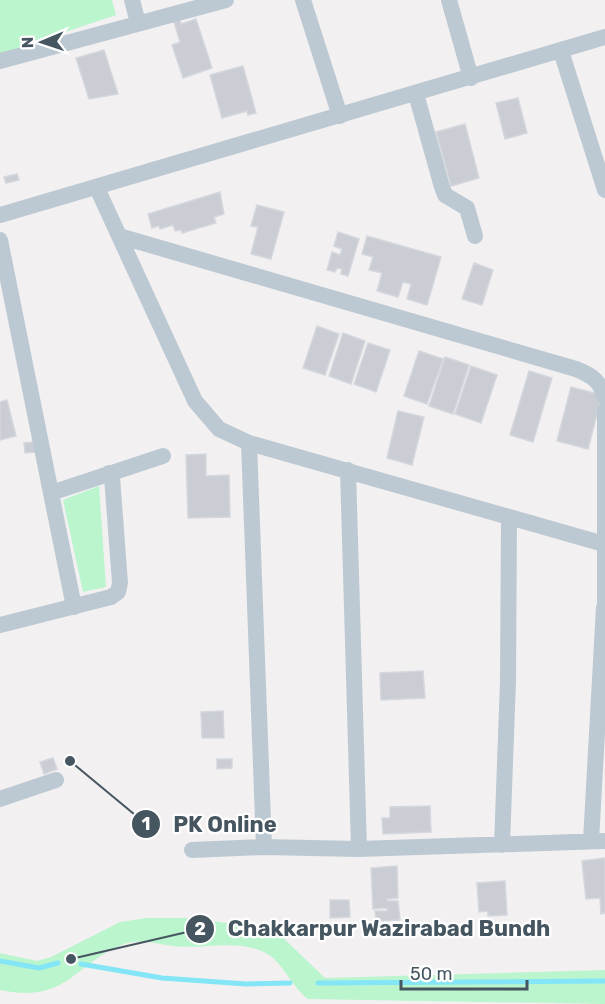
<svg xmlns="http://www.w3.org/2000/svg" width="605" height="1004" viewBox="0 0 605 1004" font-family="Rubik,sans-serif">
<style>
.green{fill:#bbf5ce}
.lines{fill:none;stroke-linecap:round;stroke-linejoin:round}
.stream{stroke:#83e5f6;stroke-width:5}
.building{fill:#caced4;stroke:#d4d7dd;stroke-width:1.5}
.minor{stroke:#bdc9d2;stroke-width:16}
.leader{fill:none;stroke:#465661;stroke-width:2}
.callout-dot{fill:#465661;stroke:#fff;stroke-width:2}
.mark-label{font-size:18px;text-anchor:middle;font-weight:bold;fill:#fff}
.callout-label{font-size:22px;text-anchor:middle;font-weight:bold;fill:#465661;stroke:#fff;stroke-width:4.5;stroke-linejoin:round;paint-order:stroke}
</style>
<rect width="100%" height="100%" fill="#f3f0f1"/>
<path class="green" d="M0 0H112L116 15 0 54Z
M99 486 106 587 83 592 63 500Z
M147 918H187L274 929 325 978 605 970V1004L308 999C293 988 283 964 269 955 241 937 204 950 173 946 157 944 140 938 124 944 73 964 68 1004 0 990V953L37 961 51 957 120 922Z"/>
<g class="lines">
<path class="stream" d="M0 961 39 968 58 963
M81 964 162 978 246 984 290 983
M318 983 605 981"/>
</g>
<path class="building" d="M196 19 212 68 183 78 172 45 180 42 174 22 180 20 181 24Z
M104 50 118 94 89 99 76 58Z
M243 66 256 113 248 115 247 111 222 118 210 75Z
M518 98 527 133 505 139 496 103Z
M465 124 479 178 451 186 436 132Z
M17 174 19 180 6 183 4 177Z
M220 192 224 214 214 217 216 223 182 233 181 230 175 231 173 225 160 229 159 226 152 228 148 214Z
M257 205 284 212 271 259 251 254 258 227 251 226Z
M338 232 359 239 348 276 341 274 342 269 337 268 335 272 327 270 332 252 340 255 342 249 334 246Z
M367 236 441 257 427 305 407 299 411 284 403 282 398 297 377 291 382 273 369 270 373 257 362 254Z
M474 263 493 270 482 305 462 299Z
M317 326 339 334 325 375 303 368Z
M343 333 365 341 351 384 329 376Z
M368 343 390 350 376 392 354 384Z
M419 351 443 359 427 404 404 396Z
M445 357 469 365 453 414 429 406Z
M471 366 497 375 481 423 455 414Z
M529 371 552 378 533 442 510 435Z
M571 387 602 395 588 449 557 441Z
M7 400 16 436 0 440V402Z
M398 411 424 417 412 465 387 458Z
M35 442 36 452 25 453 24 443Z
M206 454V476L229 475 230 517 188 518 186 455Z
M423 671 425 698 381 700 380 673Z
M223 711 224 738H202L201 712Z
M53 758 57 769 44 774 40 762Z
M217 759H232V768L217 769Z
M430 806 431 832 383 834 382 818H390V807Z
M605 858V913L601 914 600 898 586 899 582 861Z
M397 866 398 898 387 899V901H398L400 920 376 921 375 911H387V908L373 909 371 868Z
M505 881 507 915 488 916V911L479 912 477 883Z
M330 900H349L350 917 330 918Z"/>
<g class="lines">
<path class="minor" d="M132 0 138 23
M303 0 340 116
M449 0 471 78
M561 51 605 190
M0 61 226 0
M416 94 442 187 445 195 467 208 475 236
M97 188 195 401 219 429 249 443 604 544
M0 215 605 37
M119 236 576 369C593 376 600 381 605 398
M0 240 74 607
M605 411V607
M249 443 264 847 359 849 605 841
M348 470 359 849
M51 493 163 456
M0 625 111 597 118 592 120 583 112 477 109 473
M0 799 56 780
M591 841 604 607
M502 845 508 681 509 518
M192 850 264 847"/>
</g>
<path class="leader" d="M70 761L146 824M71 959L200 929"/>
<g class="callout-dot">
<circle cx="70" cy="761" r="6"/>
<circle cx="71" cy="959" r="6"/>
<circle cx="146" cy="824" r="15"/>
<circle cx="200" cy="929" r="15"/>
</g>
<g class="mark-label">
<text x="146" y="830">1</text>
<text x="200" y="935">2</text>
</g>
<g class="callout-label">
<text x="225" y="832">PK Online</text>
<text x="389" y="936">Chakkarpur Wazirabad Bundh</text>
</g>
<g transform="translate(42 42) rotate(268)" stroke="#ffffff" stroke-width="4.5" paint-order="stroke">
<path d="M0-4.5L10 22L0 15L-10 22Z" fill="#465661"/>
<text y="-9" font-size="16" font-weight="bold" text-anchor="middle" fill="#465661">N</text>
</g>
<path d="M401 980v9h126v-9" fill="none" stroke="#465661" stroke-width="3"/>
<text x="410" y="980" font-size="18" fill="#465661" stroke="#ffffff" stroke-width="4.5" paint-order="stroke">50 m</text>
</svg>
